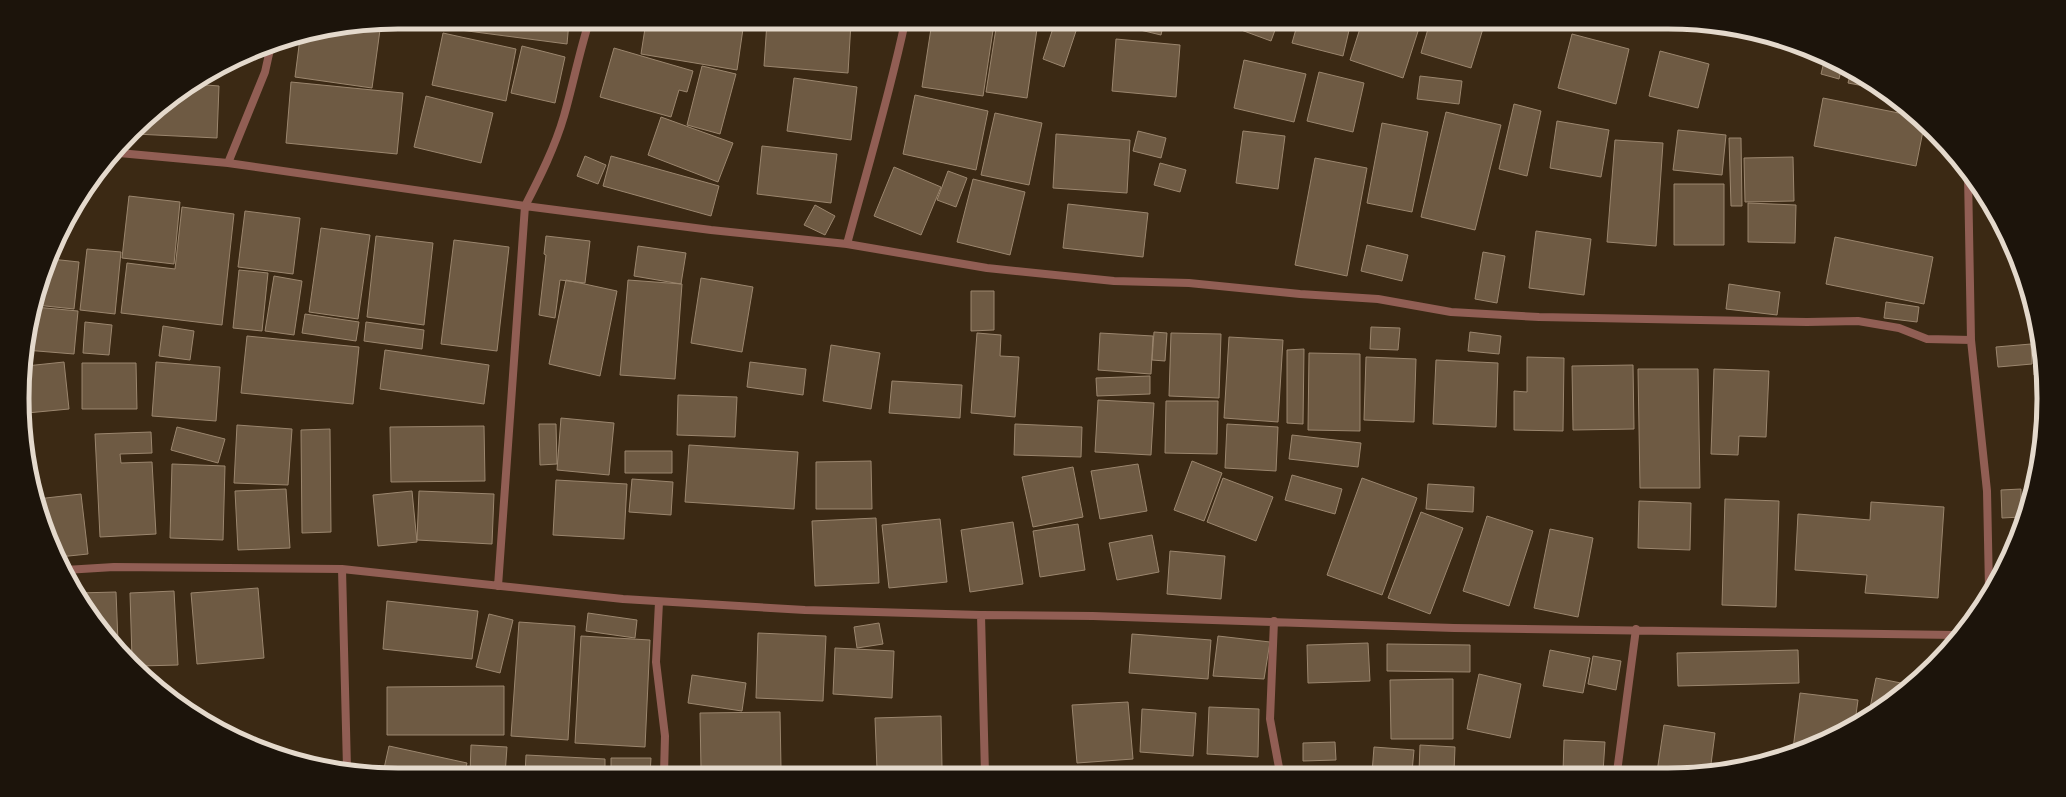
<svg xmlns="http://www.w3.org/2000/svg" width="2066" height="797" viewBox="0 0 2066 797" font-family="Rubik,sans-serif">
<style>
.building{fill:#6e5a43;stroke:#9b866e}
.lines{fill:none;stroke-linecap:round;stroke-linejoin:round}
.minor{stroke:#915e54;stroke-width:8}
.rim{fill:none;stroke:#e4d9cc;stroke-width:5}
</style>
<rect width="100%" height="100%" fill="#3b2914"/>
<path class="building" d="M412 22H437L436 26Z
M461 22H569L567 44 460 30Z
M646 22H744L737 70 641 54Z
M767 22H851L848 73 764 66Z
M932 22H978L994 24 983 96 922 87Z
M997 22 1037 29 1027 98 986 92Z
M1055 22 1077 28 1064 67 1043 59Z
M1080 22H1100L1099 27Z
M1115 22H1164L1161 35 1115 24Z
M1235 22H1278L1271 41 1233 27Z
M1298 22H1351L1343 56 1292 43Z
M1362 22H1421L1403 78 1350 60Z
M1430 22H1485L1471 68 1421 53Z
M365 28 380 30 372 88 295 77 300 38Z
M443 33 516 49 506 101 432 85Z
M1572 34 1629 49 1616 104 1558 88Z
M1116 39 1180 45 1176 97 1112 91Z
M522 46 565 57 555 103 511 93Z
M614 48 693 71 687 92 679 90 671 117 600 97Z
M1660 51 1709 64 1698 108 1649 96Z
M251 54 250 62 238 60Z
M1825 58 1842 66 1839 79 1821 74Z
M1244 60 1306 74 1294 122 1234 108Z
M702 66 736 74 720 134 687 125Z
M1851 71 1880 89 1848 83Z
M1319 72 1364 83 1353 132 1307 121Z
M1420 76 1462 81 1459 104 1417 99Z
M794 78 857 87 851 140 787 131Z
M291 82 403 93 397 154 286 143Z
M194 84 219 86 217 138 135 134 150 115Z
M915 95 988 111 976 170 903 154Z
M426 96 493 113 481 163 414 147Z
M1823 98 1914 116 1924 126 1916 166 1814 146Z
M1514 104 1541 111 1527 176 1499 169Z
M1446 112 1501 125 1475 230 1421 217Z
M995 113 1042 123 1029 185 981 175Z
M661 117 733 143 718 182 648 155Z
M1557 121 1609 130 1601 177 1550 168Z
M1382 123 1428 132 1412 212 1367 203Z
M1678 130 1726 135 1722 175 1673 170Z
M1138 131 1166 138 1161 158 1133 151Z
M1243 131 1285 136 1278 189 1236 183Z
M1056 134 1130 140 1127 193 1053 188Z
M1729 138H1741L1742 206H1731Z
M1615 140 1663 143 1656 246 1607 242Z
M762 146 837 154 831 203 757 194Z
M585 156 606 165 598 184 577 176Z
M611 156 719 186 711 216 603 186Z
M1793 157 1794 201 1745 202 1744 158Z
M1315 158 1367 168 1347 276 1295 265Z
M1160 163 1186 170 1180 192 1154 185Z
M894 167 941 187 921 235 874 216Z
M948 171 967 178 956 207 937 200Z
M973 179 1025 192 1010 255 957 242Z
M1674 184H1724V245H1674Z
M129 196 180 202 174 264 122 258Z
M1748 203 1796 205 1795 243 1748 242Z
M1068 204 1148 213 1143 257 1063 248Z
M815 205 835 216 825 235 804 225Z
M182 207 234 214 222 325 121 313 127 263 175 269Z
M245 211 300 218 293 274 238 267Z
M321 228 370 235 358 319 309 312Z
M1536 231 1591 239 1584 295 1529 288Z
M376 236 433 243 424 325 367 317Z
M546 236 590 241 585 283 560 280 555 318 539 315 546 255 544 254Z
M1835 237 1933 257 1924 304 1826 284Z
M454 240 509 247 497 351 441 344Z
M1367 245 1408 255 1402 281 1361 271Z
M638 246 686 253 681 284 634 276Z
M87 249 121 252 115 314 80 310Z
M1483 252 1505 256 1497 303 1475 299Z
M51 259 79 262 74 309 36 305 42 278Z
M239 270 268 273 262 331 233 328Z
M274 276 302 281 294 335 265 331Z
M701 278 753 287 742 352 691 343Z
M566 280 617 291 600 376 549 364Z
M628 280 682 284 675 379 620 375Z
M1729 284 1780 292 1777 315 1726 309Z
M971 291H994V330L971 331Z
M1886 302 1919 307 1917 322 1884 318Z
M35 307 78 311 74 354 25 350Z
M305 314 359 322 356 341 302 333Z
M85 322 112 325 109 355 83 353Z
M366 322 424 330 422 349 364 341Z
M163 326 194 331 190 360 159 356Z
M1371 327 1400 328 1398 350 1370 349Z
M1154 332 1167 333 1165 361 1152 360Z
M1470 332 1501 336 1499 354 1468 351Z
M977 333 1001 335 1000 356 1019 357 1015 417 971 413Z
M1100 333 1153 336 1151 374 1098 370Z
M1171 333 1221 334 1219 398 1169 396Z
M247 336 359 347 353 404 241 393Z
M1229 337 1283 340 1278 422 1224 418Z
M2031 344 2032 364 1998 367 1996 347Z
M2034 344H2040L2042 375H2034Z
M831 345 880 353 871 409 823 401Z
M1304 349 1303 424 1287 423V350Z
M385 350 489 365 484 404 380 389Z
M1309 353 1360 354V431L1308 430Z
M1366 357 1416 359 1414 422 1364 420Z
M1527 357 1564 358 1563 431 1514 430V391L1527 392Z
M1436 360 1498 363 1496 427 1433 424Z
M64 362 69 409 27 413 26 366Z
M156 362 220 367 216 421 152 416Z
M750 362 806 369 803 395 747 387Z
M82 363H136L137 409H82Z
M1633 365 1634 429 1573 430 1572 366Z
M1638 369H1698L1700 488H1640Z
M1714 369 1769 371 1766 437 1739 436 1738 455 1711 454Z
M1150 376V394L1097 396 1096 378Z
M2036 380H2042L2043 410H2036Z
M892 381 962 385 960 418 889 413Z
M678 395 737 397 735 437 677 435Z
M1098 400 1154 403 1151 455 1095 452Z
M1166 401H1218L1217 454 1165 453Z
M561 418 614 423 609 475 557 470Z
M539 424H556L557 464 540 465Z
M1015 424 1082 427 1081 457 1014 455Z
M1227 424 1278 427 1276 471 1225 468Z
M237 425 292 429 288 485 234 483Z
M484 426 485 481 391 482 390 427Z
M177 427 225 439 218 463 171 450Z
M2039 428H2042L2040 442Z
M330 429 331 532 302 533 301 430Z
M151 432 152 453 120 454 121 463 152 462 156 534 100 537 95 434Z
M1292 435 1361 443 1358 467 1289 459Z
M689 445 798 452 794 509 685 502Z
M625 451H672V473H625Z
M871 461 872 509H816V462Z
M1192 461 1222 473 1204 521 1174 510Z
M172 464 225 466 223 540 170 538Z
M1138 464 1147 511 1100 519 1091 471Z
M1073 467 1083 517 1033 527 1022 477Z
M1292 475 1342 489 1335 514 1285 500Z
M1223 478 1273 497 1256 541 1207 522Z
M1362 478 1417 498 1382 595 1327 575Z
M632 479 673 482 671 515 629 512Z
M556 480 627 484 624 539 553 535Z
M1428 484 1474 487 1473 512 1426 509Z
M286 489 290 548 238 550 235 491Z
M2021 489V517L2002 518 2001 490Z
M412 491 417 542 378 546 373 495Z
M419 491 494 494 492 544 417 540Z
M81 494 88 554 59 557 51 542 37 499Z
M2025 494H2032L2026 508Z
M1725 499 1779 501 1776 607 1722 605Z
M1639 501 1691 503 1690 550 1638 548Z
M1871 502 1944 507 1938 598 1865 593 1867 575 1795 570 1798 514 1870 520Z
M1421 512 1463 528 1430 614 1388 598Z
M1487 516 1533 531 1509 606 1463 591Z
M876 518 879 583 815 586 812 521Z
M940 519 947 582 889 588 882 525Z
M1013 522 1023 584 970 592 961 530Z
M1078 524 1085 570 1040 577 1033 531Z
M1550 529 1593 538 1578 617 1534 608Z
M1152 535 1159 572 1117 580 1109 543Z
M1170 551 1225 556 1221 599 1167 594Z
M258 588 264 658 197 664 191 593Z
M174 591 178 665 140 666 132 658 130 593Z
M116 592 118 642 85 607 78 593Z
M387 601 478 611 472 659 383 649Z
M588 613 637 620 635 638 586 631Z
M489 614 513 620 500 673 476 667Z
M519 622 575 626 568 740 511 736Z
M879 623 883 644 857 648 854 627Z
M758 633 826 636 823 701 756 698Z
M1132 634 1211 640 1208 679 1129 673Z
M581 636 650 640 645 747 575 743Z
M1218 636 1270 642 1264 679 1213 676Z
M1368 643 1370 681 1308 683 1307 645Z
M1387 644 1470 645V672L1387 671Z
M835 648 894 651 892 698 833 694Z
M1550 650 1590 658 1583 693 1543 686Z
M1798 650 1799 683 1678 686 1677 653Z
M1593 656 1621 661 1616 690 1588 684Z
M1479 674 1521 684 1510 738 1467 729Z
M692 675 746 683 742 711 688 703Z
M1876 678 1911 685 1869 713Z
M1453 679V739H1391L1390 680Z
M504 686V735H387V687Z
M1800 693 1858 700 1855 722 1834 736 1793 749Z
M1128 702 1133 759 1077 763 1072 705Z
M1209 707 1259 709 1258 757 1207 754Z
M1142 709 1196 713 1193 756 1140 752Z
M780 712 781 768 701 769 700 713Z
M941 716 942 767 877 769 875 718Z
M1664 725 1715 733 1710 772H1657Z
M1564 740 1605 742 1603 772H1563Z
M1335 742 1336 760 1303 761V743Z
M471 745 507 747 505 775H470Z
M1420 745 1455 747 1454 772H1419Z
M389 746 467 763 464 775H398L383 773Z
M1374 747 1414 750 1412 772 1372 773Z
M526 755 605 759V774L525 775Z
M611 758H651L650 774H611Z
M1267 768V773H1196V769Z"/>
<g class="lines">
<path class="minor" d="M119 153 228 163 525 206 711 230 847 244 987 268 1114 281 1189 283 1300 294 1378 299 1451 312 1539 317 1807 322 1858 321 1899 328 1927 339 1971 340
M228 163 265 72 271 45
M1968 175 1971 340 1987 491 1989 589
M847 244C867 170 889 97 905 22
M342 569 347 768
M65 570 114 567 342 569 623 599 805 610 981 615 1093 616 1454 628 1956 635
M498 586 525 206C540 177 555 147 564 116 573 85 579 53 589 22
M659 602 656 662 665 736 664 774
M981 615 985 774
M1274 621 1270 719 1280 773
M1617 772 1636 629"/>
</g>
<path d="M0 0H2066V797H0ZM398 29H1668A369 369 0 0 1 2037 398V399A369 369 0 0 1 1668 768H398A369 369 0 0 1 29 399V398A369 369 0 0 1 398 29Z" fill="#1c140b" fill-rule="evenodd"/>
<path class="rim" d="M398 29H1668A369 369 0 0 1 2037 398V399A369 369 0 0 1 1668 768H398A369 369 0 0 1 29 399V398A369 369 0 0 1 398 29Z"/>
</svg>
